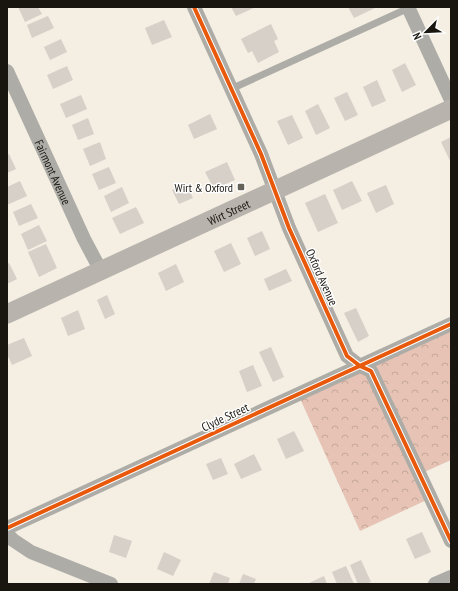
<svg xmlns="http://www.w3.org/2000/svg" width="458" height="591" viewBox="0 0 458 591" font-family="'PT Sans Narrow',sans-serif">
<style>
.forest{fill:url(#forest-crowns)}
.building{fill:#d6d0c9}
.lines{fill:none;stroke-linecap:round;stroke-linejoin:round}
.service{stroke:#adaca7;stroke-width:7}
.minor{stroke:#adaca7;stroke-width:14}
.secondary{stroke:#b8b4ad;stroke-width:19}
.cycleway-casing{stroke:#fff;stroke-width:6}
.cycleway{stroke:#e8590c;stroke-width:4}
.poi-dot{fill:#666259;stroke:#fff;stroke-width:1.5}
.labels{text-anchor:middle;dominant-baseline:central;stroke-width:3;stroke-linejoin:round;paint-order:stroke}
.street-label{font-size:12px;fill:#19160f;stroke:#fff}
.poi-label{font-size:12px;fill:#19160f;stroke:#fff;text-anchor:end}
</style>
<defs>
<pattern id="forest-crowns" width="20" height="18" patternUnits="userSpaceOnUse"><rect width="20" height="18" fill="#e6c3b4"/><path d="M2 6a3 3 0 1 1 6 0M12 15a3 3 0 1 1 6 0" fill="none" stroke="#c5a79a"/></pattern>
</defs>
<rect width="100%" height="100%" fill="#f4eee3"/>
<path class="forest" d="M451 324V460L420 474 431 498 360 531 298 394Z"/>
<path class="building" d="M18 7H38L42 14 25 22Z
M231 7H256L236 16Z
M348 7H375V8L354 18Z
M48 16 54 28 32 38 27 25Z
M164 20 172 37 152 45 145 28Z
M271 24 278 39 274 41 279 52 258 63 252 51 248 53 241 39Z
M61 39 67 52 50 60 44 47Z
M405 63 416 85 402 92 392 70Z
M67 66 73 80 53 89 47 75Z
M377 80 386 101 372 107 363 87Z
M347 92 358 115 345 121 334 98Z
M81 95 87 109 66 118 60 104Z
M318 104 330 128 316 135 305 111Z
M210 114 217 129 194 139 188 125Z
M292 115 303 138 288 145 277 121Z
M88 118 94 134 78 140 72 125Z
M451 137V163L441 142Z
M100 142 106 159 90 166 83 149Z
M9 154 16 169 7 173V155Z
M227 162 235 180 214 189 205 172Z
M109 167 116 183 99 190 92 174Z
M20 181 27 196 7 205V187Z
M352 181 362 201 342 210 333 190Z
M186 183 193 198 179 204 172 190Z
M386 185 394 204 376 213 367 193Z
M122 187 129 203 111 212 104 196Z
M325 194 338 223 318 232 305 203Z
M31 204 38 218 19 226 13 212Z
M136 207 144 223 120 234 112 218Z
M39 225 47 241 28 250 21 234Z
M262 231 270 249 255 256 247 238Z
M231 243 241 264 224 272 214 251Z
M46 244 57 268 39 277 28 252Z
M9 263 17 279 7 284V264Z
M176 264 184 282 166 291 158 273Z
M286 269 292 281 269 291 264 279Z
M107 295 115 314 105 319 97 300Z
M356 308 369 336 358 342 344 313Z
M78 310 85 329 68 336 61 318Z
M24 338 32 356 12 365 7 354V345Z
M271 347 284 377 273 382 259 352Z
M253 365 262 386 247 392 239 371Z
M294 431 304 451 286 459 277 439Z
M254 454 262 470 241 479 234 464Z
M221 458 228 474 213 480 206 464Z
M422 532 431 552 415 559 406 539Z
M114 535 132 541 126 558 109 552Z
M164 552 181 560 173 576 157 569Z
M361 560 371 582 366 584H358L350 565Z
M346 566 354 584H337L332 572Z
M214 572 230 578 228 584H209Z
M243 574 256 579 254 584H239Z
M324 576 327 584H310L309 583Z"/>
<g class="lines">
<path class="service" d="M231 89 411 7"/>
<g class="minor">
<path d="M194 7 261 154 289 228 347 356 360 366 371 371 451 541"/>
<path d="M408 7 451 100"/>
<path id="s1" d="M7 71 84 239 101 271"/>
<path d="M7 528 451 324"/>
<path d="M7 534 13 540 31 552 111 584"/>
<path d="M435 584 451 577"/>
</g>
<path class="secondary" id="s2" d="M7 314 451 109"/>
<g class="cycleway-casing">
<path id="cycleway" d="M194 7 261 154 289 228 347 356 360 366 371 371 451 541
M7 528 451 324"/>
</g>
<use href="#cycleway" class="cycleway"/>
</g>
<rect class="poi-dot" x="237" y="183" width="8" height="8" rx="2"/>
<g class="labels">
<g class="street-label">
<text stroke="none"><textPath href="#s1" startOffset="111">Fairmont Avenue</textPath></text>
<text stroke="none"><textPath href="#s2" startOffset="244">Wirt Street</textPath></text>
<text transform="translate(322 277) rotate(66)">Oxford Avenue</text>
<text transform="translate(225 417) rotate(-25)">Clyde Street</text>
</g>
<g class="poi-label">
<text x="233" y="187">Wirt &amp; Oxford</text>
</g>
</g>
<rect width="458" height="591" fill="none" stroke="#19160f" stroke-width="16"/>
<g transform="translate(426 32) rotate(246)" stroke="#ffffff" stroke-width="3" paint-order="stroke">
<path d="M0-3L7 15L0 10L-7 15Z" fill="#19160f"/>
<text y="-6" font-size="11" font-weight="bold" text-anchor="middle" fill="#19160f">N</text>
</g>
</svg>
